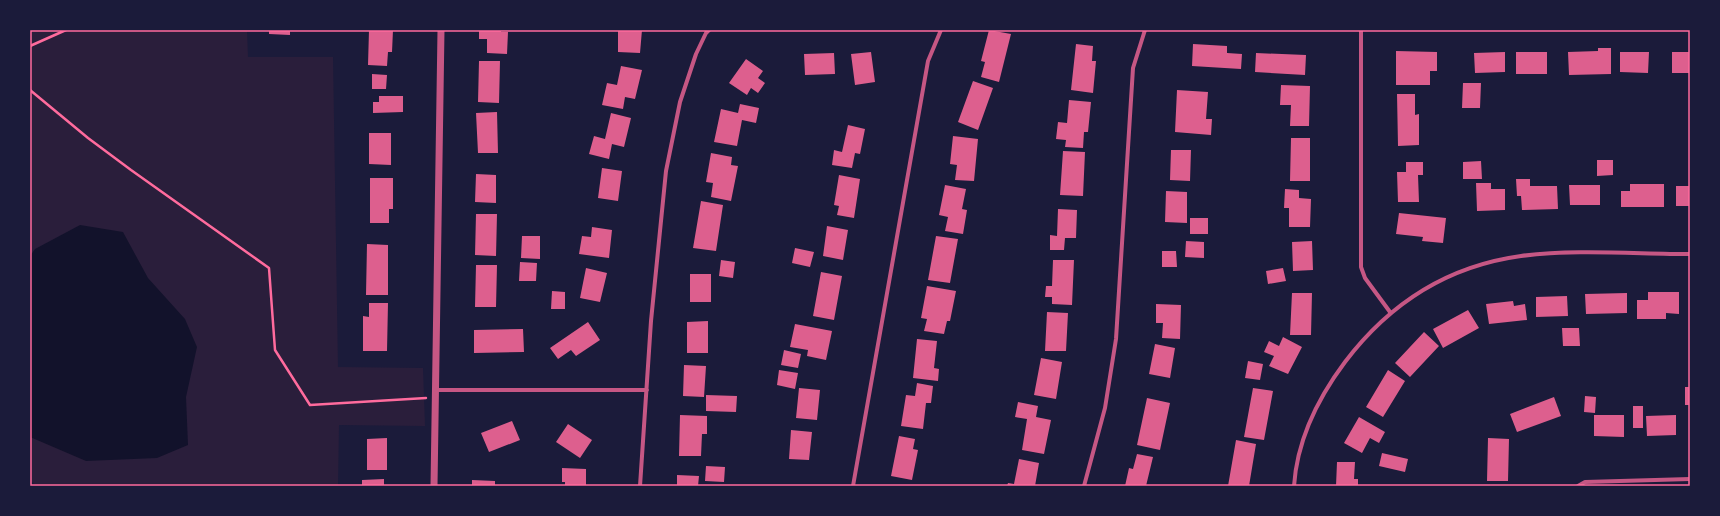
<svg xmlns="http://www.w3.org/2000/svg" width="1720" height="516" viewBox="0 0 1720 516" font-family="'Times New Roman',serif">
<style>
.green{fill:#2a1e3b}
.water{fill:#12122b}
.building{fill:#dd5f8e}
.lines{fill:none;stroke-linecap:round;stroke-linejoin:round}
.path{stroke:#ff6b9d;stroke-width:2.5}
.minor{stroke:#c65784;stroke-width:4}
.tertiary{stroke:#c65784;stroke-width:7}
.neatline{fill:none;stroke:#ff6b9d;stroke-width:1.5}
</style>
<rect width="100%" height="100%" fill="#1b1b3a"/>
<path class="green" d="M30 30H247L248 57H333L338 367 423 368 425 426 339 425 338 486H38L30 481Z"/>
<path class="water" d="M80 225 123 232 148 278 185 319 197 347 186 397 188 445 157 458 86 461 30 437V256L35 249Z"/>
<path class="building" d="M269 30H290V35L269 34Z
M369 30H393L392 52H388L387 66 368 65Z
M479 30H501V32H508L507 54 487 53V39H479Z
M618 30H642L640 53 618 52Z
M989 30 1011 34 999 82 981 77 985 62 981 61Z
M1076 44 1093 46 1092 61H1096L1093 93 1071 90Z
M1193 44 1227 46V53L1242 54 1241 69 1192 66Z
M1598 48H1611V74L1569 75 1568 52 1598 51Z
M1396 51 1437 52V71H1430V85H1396Z
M871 52 875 82 855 85 851 54Z
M1505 52V72L1475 73 1474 53Z
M1516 52H1547V74H1516Z
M1620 52H1649L1648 73 1620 72Z
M1672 52H1690V73H1672Z
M834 53 835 74 805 75 804 54Z
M1256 53 1306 55 1305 75 1255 72Z
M746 59 763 71 758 78 765 83 758 93 751 88 747 95 729 83Z
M479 61H500L499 103 478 102Z
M621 66 642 70 635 99 625 97 623 109 602 105 607 83 617 85Z
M372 74 387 75 386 89H372Z
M973 81 993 88 978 130 958 122Z
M1463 83H1481L1480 108H1462Z
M1281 85 1310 86 1309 126H1290L1291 105H1280Z
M1177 90 1208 92 1206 119H1212L1211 135 1175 132Z
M1397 94H1415V115L1419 114V145L1398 146Z
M379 96H403V112L373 113V102H379Z
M1069 100 1091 102 1088 132H1084L1083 148 1065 147 1066 140 1056 139 1058 122 1067 123Z
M740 104 759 108 756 123 742 120 737 146 714 142 721 109 738 113Z
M497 112 498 153H478L476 113Z
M611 113 631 118 624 147 612 144 609 159 589 154 594 136 605 139Z
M848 125 865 129 860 154 855 153 852 168 832 165 834 150 842 152Z
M369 133H391V165L369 164Z
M953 136 978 139 974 181 955 180 957 165 950 164Z
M1291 138H1310V181H1290Z
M1171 150H1191L1190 181 1170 180Z
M1063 151 1085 152 1083 196 1060 195Z
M711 153 732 157 731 165 738 166 731 201 711 197 713 183 706 182Z
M1597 160H1613V175L1597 176Z
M1481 161 1482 179H1463V162Z
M1406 162H1423V175H1418L1419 202H1398L1397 172H1406Z
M602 168 622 171 618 201 598 198Z
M476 174 496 175V203L475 202Z
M839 175 860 179 854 218 837 215 839 206 834 205Z
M370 178H393V209H389V223H370Z
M1516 179H1530V186H1557L1558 209 1522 210 1521 196H1517Z
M1476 183H1491V189H1505V210L1477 211Z
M1630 184H1664V207H1621V191H1630Z
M945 185 966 189 962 209 967 210 963 234 945 231 948 217 939 215Z
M1569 185H1600V205H1570Z
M1676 186H1690V206H1676Z
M1285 189 1299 190V198L1311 199 1310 227H1289V208H1284Z
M1166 191 1187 192V223L1165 222Z
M701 201 723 205 716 251 693 248Z
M1058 209 1077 210 1076 238H1065L1064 250H1050V235L1057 236Z
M1399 213 1446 218 1443 243 1422 241 1423 237 1396 234Z
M476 214H497L496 256 475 255Z
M1190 218H1208V234H1190Z
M827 226 848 230 843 260 823 256Z
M592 227 612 230 609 258 579 254 582 236 591 237Z
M522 236H540V259L521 258Z
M936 236 958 239 950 283 928 280Z
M1186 241 1204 242V258L1185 257Z
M1312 241 1313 270 1293 271 1292 242Z
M367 244 388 245V295H366Z
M795 248 814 252 810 267 792 263Z
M1162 251H1176L1177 267H1162Z
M721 260 735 262 733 278 719 276Z
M1053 260H1074L1072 305 1052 304V297H1045L1046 286H1052Z
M520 262 537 263 536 281H519Z
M476 265H497L496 307H475Z
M586 268 607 273 600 302 580 298Z
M1283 268 1286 281 1268 284 1266 271Z
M821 272 842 276 834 320 813 316Z
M690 274H711V302H690Z
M927 286 956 291 950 321H947L944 334 924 331 927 319 921 318Z
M552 291 565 292V309H551Z
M1648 292H1679V314L1666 313V319H1637V300H1648Z
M1292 293H1312L1311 335H1290Z
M1627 293V313L1586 314 1585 294Z
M1567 296 1568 316 1536 317V297Z
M1513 301 1514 306 1525 304 1527 320 1489 324 1486 304Z
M369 303H388L387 351H363V316L369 317Z
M1156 304 1181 305 1180 339 1162 338 1163 323H1156Z
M1468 310 1479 328 1443 348 1433 329Z
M1047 312 1068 313 1066 351H1045Z
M708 321V353H687V322Z
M588 322 600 340 576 356 571 350 558 359 550 348Z
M795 324 832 331 826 360 807 356 808 350 790 347Z
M1562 328H1579L1580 346H1563Z
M523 329 524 352 474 353V330Z
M1424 332 1439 346 1410 377 1395 363Z
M1283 337 1302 347 1288 374 1269 366 1274 356 1264 352 1269 341 1279 346Z
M917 339 937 341 934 368 939 369 938 381 913 378Z
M1155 344 1175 348 1170 378 1149 374Z
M784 350 801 354 798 368 781 365Z
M1041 358 1062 362 1056 399 1034 395Z
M1248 361 1263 364 1260 380 1245 378Z
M684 365 706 366 704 397 683 396Z
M779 370 798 373 795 389 777 385Z
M1388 370 1405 381 1383 417 1366 407Z
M917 383 933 386 931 403H926L923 429 901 426 906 395 915 396Z
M1685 387H1690V405H1685Z
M799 388 820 390 817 420 796 418Z
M1253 388 1273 391 1264 440 1244 437Z
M706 395 737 396 736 412 706 411Z
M1585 396 1596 397 1595 413 1584 412Z
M1554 397 1561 416 1517 432 1510 414Z
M1147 398 1170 403 1160 450 1137 445Z
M1018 402 1038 406 1036 417 1051 420 1044 454 1022 450 1027 419 1015 417Z
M1633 406H1643V428H1633Z
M680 415 707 416V434H702L701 456H679Z
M1594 415H1624V437L1594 436Z
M1676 415V435L1647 436 1646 416Z
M1359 417 1385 432 1379 443 1370 438 1362 453 1344 443Z
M512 421 520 440 489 452 481 433Z
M568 424 592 440 580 458 556 442Z
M791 430 812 432 809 460 789 459Z
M899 436 915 439 913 449 918 450 912 480 891 476Z
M387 438V470H367V439Z
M1488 438 1509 439 1508 481H1487Z
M1236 440 1256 444 1249 486H1228Z
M1382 453 1408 459 1405 472 1379 466Z
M1137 454 1153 457 1146 486H1125L1129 468 1133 469Z
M1019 459 1039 463 1035 486H1007L1008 483 1014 484Z
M1337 462H1355L1354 479H1358V486H1336Z
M706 466 725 467 724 482 705 481Z
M562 468 586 469V486H565V482H562Z
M677 475 699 476 698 486H677Z
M384 479V486H362V480Z
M472 480 495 481V486H472Z"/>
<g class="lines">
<path class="path" d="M30 46 66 30
M30 90 88 138 131 170 269 268 275 350 310 405 426 398"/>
<path class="minor" d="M1361 30V267L1365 278 1390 312
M436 390H647
M640 486 651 321 666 171 680 102 696 54 706 33 709 30
M853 486 928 61 941 30
M1084 486 1105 408 1116 339 1133 68 1145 30
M1294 486C1297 441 1318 398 1345 362 1389 304 1448 266 1521 256 1574 249 1636 254 1690 254
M1578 486 1585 482 1690 479"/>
<path class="tertiary" d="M434 486 441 30"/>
</g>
<rect width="1720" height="516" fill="none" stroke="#1b1b3a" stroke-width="62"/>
<rect x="31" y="31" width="1658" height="454" class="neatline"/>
</svg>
